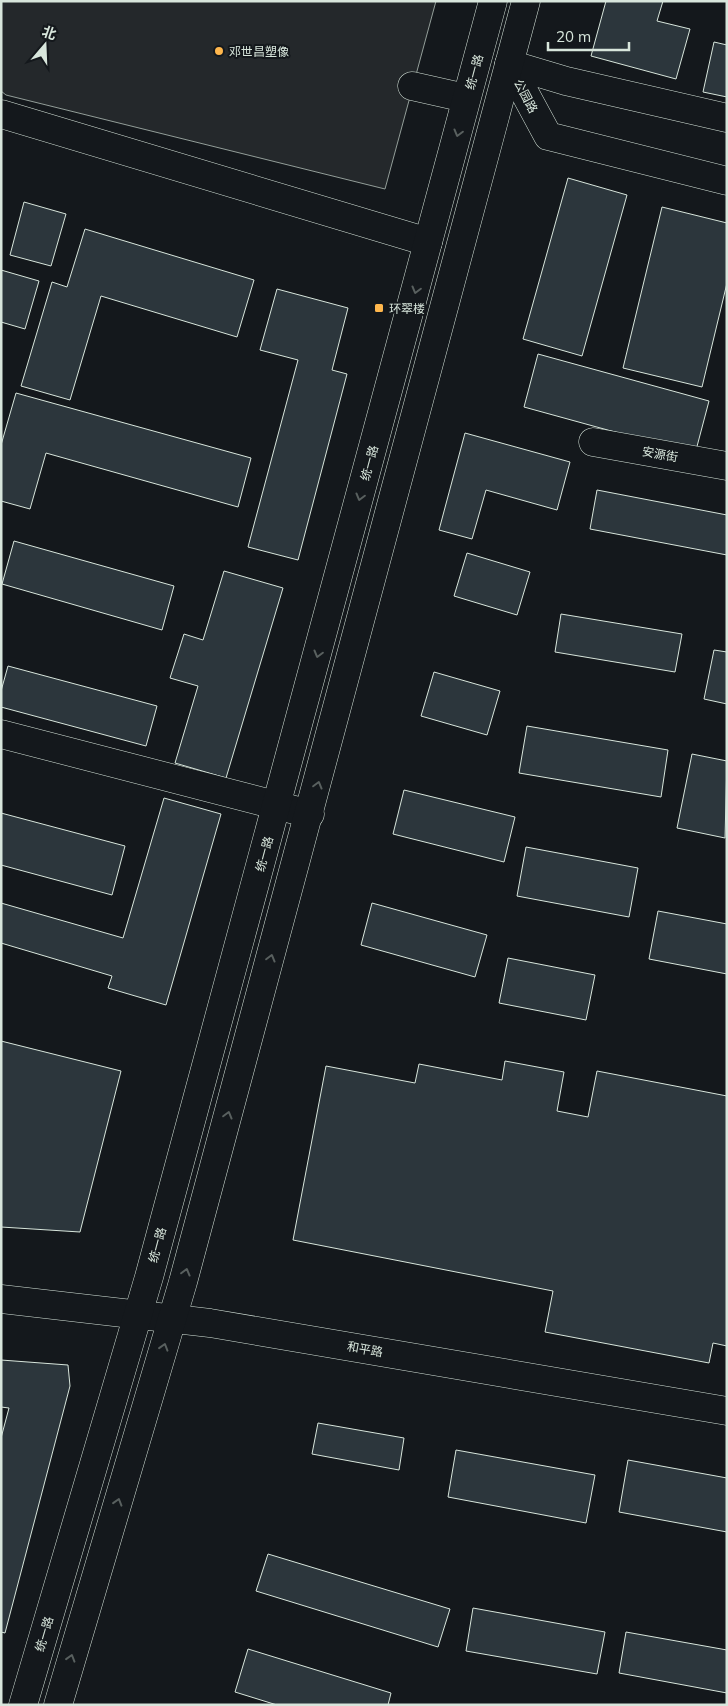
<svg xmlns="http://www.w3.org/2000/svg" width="728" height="1706" viewBox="0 0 728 1706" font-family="Mulish,'Noto Sans SC',sans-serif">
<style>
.parking{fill:#24282b;stroke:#939e99}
.building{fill:#2c363c;stroke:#d8e6dc}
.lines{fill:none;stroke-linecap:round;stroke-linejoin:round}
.minor-casing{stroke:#d8e6dc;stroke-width:29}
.major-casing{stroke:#d8e6dc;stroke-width:29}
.minor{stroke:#14181c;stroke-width:28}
.major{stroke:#14181c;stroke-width:28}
.oneway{stroke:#59605f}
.poi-dot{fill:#ffb74d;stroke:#14181c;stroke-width:2}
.labels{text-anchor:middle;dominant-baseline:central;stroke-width:4;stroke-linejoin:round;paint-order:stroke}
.poi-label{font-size:12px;fill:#d8e6dc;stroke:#14181c;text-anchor:start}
.street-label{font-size:12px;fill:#d8e6dc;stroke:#14181c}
</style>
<rect width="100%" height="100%" fill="#14181c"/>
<path class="parking" d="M1 1H436L385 189 6 95 1 91Z"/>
<path class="building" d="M606 1H663L657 21 690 29 676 79 591 56Z
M714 42 727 45V97L703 92Z
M568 178 627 195 582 356 523 339Z
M24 202 66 214 51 266 10 255Z
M662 207 727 223V283L702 387 623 368Z
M85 229 254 280 237 337 101 296 70 400 21 386 52 282 67 287Z
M1 270 39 281 25 329 1 322Z
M277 289 348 308 332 370 347 374 298 560 248 547 298 360 260 350Z
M538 354 709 401 695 454 524 407Z
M16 393 251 458 238 507 46 453 30 509 1 501V445Z
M465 433 570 462 557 510 486 490 472 539 439 530Z
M597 490 727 515V555L590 529Z
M14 541 174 586 162 630 2 584Z
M467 553 530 572 517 615 454 596Z
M224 571 283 588 226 778 175 763 198 686 170 678 184 634 203 640Z
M561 614 682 634 675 672 555 652Z
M714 650 727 652V704L704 699Z
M8 666 157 706 146 746 1 707V691Z
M434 672 500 691 487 735 421 716Z
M527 726 668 750 661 797 519 773Z
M692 754 727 761 725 838 677 828Z
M404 790 515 817 504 862 393 834Z
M164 798 221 814 166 1005 108 988 112 976 1 943V903L123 938Z
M1 813 125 846 112 895 1 865Z
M526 847 638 868 629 917 517 896Z
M372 903 487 935 475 977 361 945Z
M658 911 727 924V974L649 959Z
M508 958 595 975 586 1020 499 1003Z
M1 1041 121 1071 80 1232 1 1227Z
M505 1061 564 1072 557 1111 588 1117 597 1071 727 1096V1346L713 1343 709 1363 545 1332 553 1291 293 1240 326 1066 415 1083 419 1064 502 1080Z
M1 1360 68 1365 70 1386 5 1633 1 1632V1438L9 1408 1 1407Z
M318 1423 404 1438 399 1470 312 1454Z
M456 1450 595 1475 586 1523 448 1497Z
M628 1460 727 1478V1532L619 1512Z
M268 1554 450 1609 438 1647 256 1591Z
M473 1608 605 1632 597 1674 466 1651Z
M626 1632 727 1650V1693L619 1673Z
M248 1649 391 1693 388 1705H277L235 1692Z"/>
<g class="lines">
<g class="minor-casing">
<path id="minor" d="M509 64 548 136 727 181
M509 64 566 81 727 118
M412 86 461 97
M1 114 428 242
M593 442 727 466
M1 734 310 814
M1 1299 210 1323 727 1411"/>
</g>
<g class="major-casing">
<path id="major" d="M23 1705 149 1277 493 1
M58 1705 183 1282 526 1"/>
</g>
<use href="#minor" class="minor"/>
<use href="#major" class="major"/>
</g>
<defs><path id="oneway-chevron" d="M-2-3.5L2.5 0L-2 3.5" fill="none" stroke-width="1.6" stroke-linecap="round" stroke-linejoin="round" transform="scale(1.25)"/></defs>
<g class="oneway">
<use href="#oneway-chevron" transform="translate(458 133) rotate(105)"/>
<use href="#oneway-chevron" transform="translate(416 290) rotate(105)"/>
<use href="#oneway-chevron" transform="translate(360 497) rotate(105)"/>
<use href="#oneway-chevron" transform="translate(318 654) rotate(105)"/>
<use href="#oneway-chevron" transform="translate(318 785) rotate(-75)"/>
<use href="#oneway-chevron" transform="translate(271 958) rotate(-75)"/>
<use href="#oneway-chevron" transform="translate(228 1115) rotate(-75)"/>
<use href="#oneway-chevron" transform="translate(186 1272) rotate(-75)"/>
<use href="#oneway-chevron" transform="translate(164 1347) rotate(-73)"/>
<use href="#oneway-chevron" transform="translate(118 1502) rotate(-73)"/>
<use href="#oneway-chevron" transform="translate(71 1658) rotate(-73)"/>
</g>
<g class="poi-dot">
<circle cx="219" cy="51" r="5"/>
<rect x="374" y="303" width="10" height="10" rx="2.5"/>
</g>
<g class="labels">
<g class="poi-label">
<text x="229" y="51">邓世昌塑像</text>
<text x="389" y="308">环翠楼</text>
</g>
<g class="street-label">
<text transform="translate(474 72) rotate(-75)">统一路</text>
<text transform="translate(526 96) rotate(62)">公园路</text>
<text transform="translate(660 454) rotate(10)">安源街</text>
<text transform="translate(369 463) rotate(-75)">统一路</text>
<text transform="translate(264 854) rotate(-75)">统一路</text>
<text transform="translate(157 1245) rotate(-75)">统一路</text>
<text transform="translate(365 1349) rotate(10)">和平路</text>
<text transform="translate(44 1634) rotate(-74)">统一路</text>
</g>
</g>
<rect width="728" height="1706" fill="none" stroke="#d8e6dc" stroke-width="5"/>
<g transform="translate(45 45) rotate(19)" stroke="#14181c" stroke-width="4" paint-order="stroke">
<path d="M0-4L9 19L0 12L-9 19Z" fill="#d8e6dc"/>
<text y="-8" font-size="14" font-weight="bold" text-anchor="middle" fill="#d8e6dc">北</text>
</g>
<path d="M548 42v8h81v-8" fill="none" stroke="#d8e6dc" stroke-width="2.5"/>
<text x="556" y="42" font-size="15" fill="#d8e6dc" stroke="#14181c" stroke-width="4" paint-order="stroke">20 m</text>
</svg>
